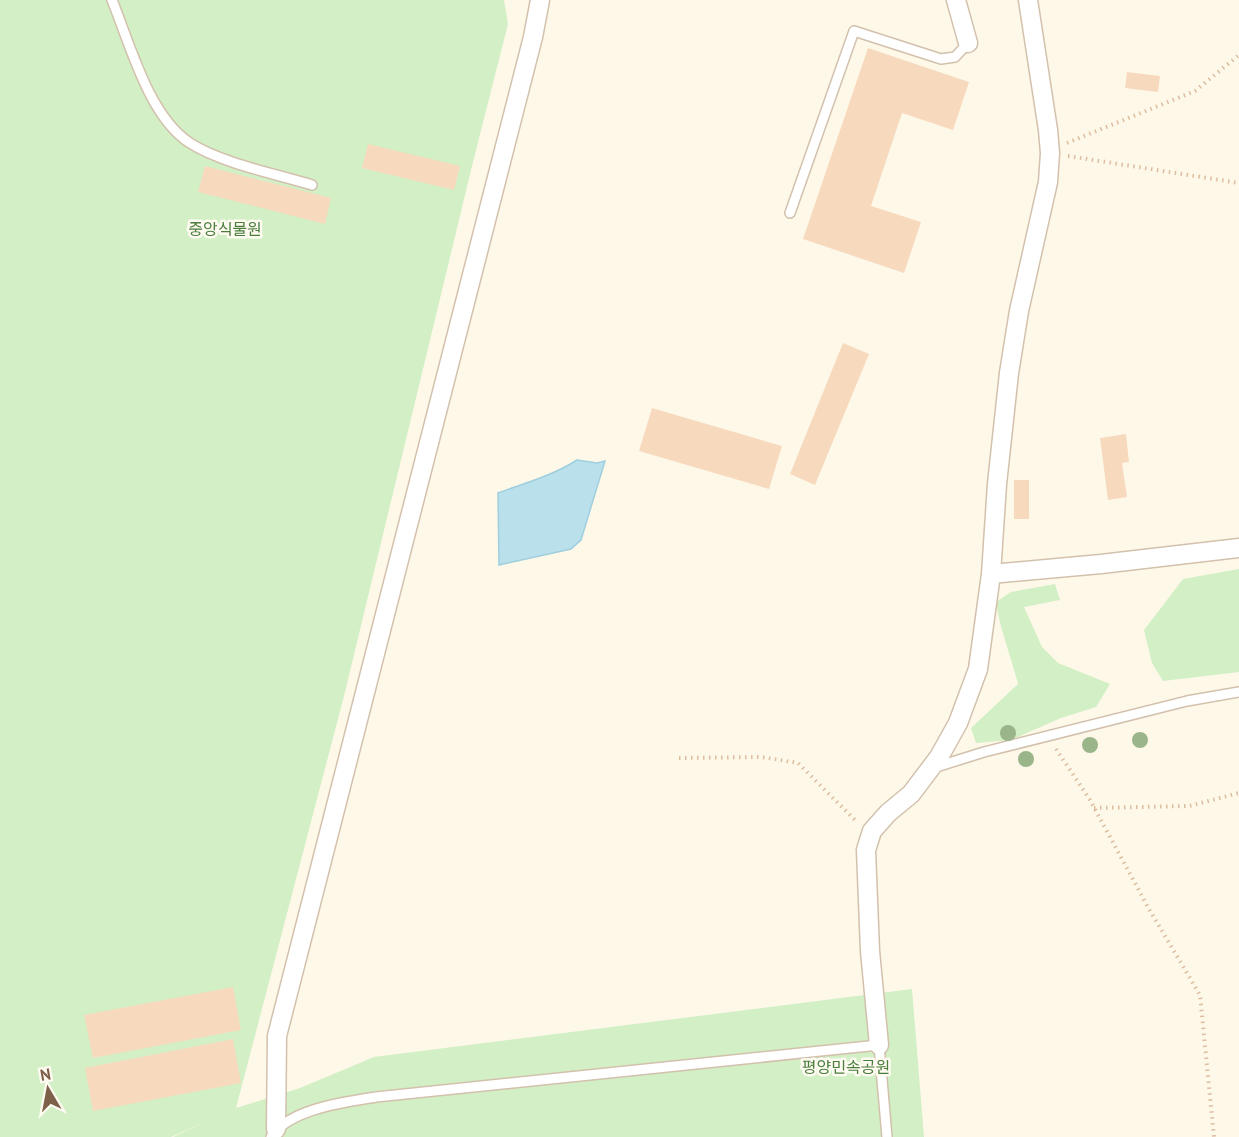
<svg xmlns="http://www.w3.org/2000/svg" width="1239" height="1137" viewBox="0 0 1239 1137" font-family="'PT Sans','Noto Sans KR',sans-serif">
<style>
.green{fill:#d2efc5}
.water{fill:#bae0eb;stroke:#9fcfde;stroke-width:1.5}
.building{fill:#f7dabe}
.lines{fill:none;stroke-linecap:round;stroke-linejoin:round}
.lane-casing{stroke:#d3c1ad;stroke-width:12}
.street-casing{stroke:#d3c1ad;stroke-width:21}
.path{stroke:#ddbda0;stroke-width:4;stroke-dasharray:1.5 4.5;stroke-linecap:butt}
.lane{stroke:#fff;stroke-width:9}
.street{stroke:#fff;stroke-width:18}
.tree{fill:#9ab58a}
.labels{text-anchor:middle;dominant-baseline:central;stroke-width:5;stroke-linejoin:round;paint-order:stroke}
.park-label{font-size:16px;fill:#497e3c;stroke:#fffbf2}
</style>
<rect width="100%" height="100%" fill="#fef8e9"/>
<path class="green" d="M0 0H504L508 24 473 162 344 696 236 1108 300 1088 374 1057 912 989 924 1137H173L211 1119 171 1137H0Z
M1239 569V672L1163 681 1152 663 1144 630 1183 579Z
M1055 584 1060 600 1024 607 1042 647 1058 663 1110 684 1096 707 1061 718 1011 740 976 743 971 728 1018 684C1011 656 1000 630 996 602L1011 592Z"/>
<path class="water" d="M577 460 597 463 605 461 581 540 571 549 499 565 498 493C525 483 552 476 577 460Z"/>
<path class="building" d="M868 48 969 82 953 130 902 113 871 206 921 222 904 273 803 239Z
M1127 72 1160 76 1158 92 1125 88Z
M368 144 460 166 454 190 362 168Z
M205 166 331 198 325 224 198 192Z
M843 343 869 354 815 485 790 474Z
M652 408 782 446 769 489 639 451Z
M1126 434 1129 462 1122 463 1127 497 1108 500 1100 438Z
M1014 480H1029V519H1014Z
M233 987 241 1030 93 1058 84 1015Z
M233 1039 241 1083 93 1111 85 1068Z"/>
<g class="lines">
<g class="lane-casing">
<path id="lane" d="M112 0C130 44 149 117 190 143 221 163 276 174 312 185
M790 213 854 31 941 59 955 57 968 43
M933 768 984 752 1187 701 1239 692
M271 1137C289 1109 345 1102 376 1097L879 1045 887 1137"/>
</g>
<g class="street-casing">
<path id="street" d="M956 0 968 43
M991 574 1101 564 1239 548
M879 1045 870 951 866 850 872 831 888 813 911 794 939 757 958 723 978 669 991 574 997 484 1009 373 1019 311 1048 182 1050 153 1048 130 1028 0
M276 1129 277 1036 533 37 540 0"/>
</g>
<path class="path" d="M1067 143 1195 91 1239 55
M1068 156 1239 183
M1056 749 1090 800 1149 909 1200 995 1214 1137
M679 758 762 757 798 763 855 820
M1094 808 1189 806 1239 793"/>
<use href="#lane" class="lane"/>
<use href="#street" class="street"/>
</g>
<g class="tree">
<circle cx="1008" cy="733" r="8"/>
<circle cx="1140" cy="740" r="8"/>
<circle cx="1090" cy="745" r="8"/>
<circle cx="1026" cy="759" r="8"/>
</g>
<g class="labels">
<g class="park-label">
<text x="225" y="229">중앙식물원</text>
<text x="846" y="1067">평양민속공원</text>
</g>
</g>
<g transform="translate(48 1089) rotate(350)" stroke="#fffbf2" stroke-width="4.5" paint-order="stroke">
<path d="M0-4.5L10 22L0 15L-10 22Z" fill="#7d6049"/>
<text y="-9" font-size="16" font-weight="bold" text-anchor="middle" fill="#7d6049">N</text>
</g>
</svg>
